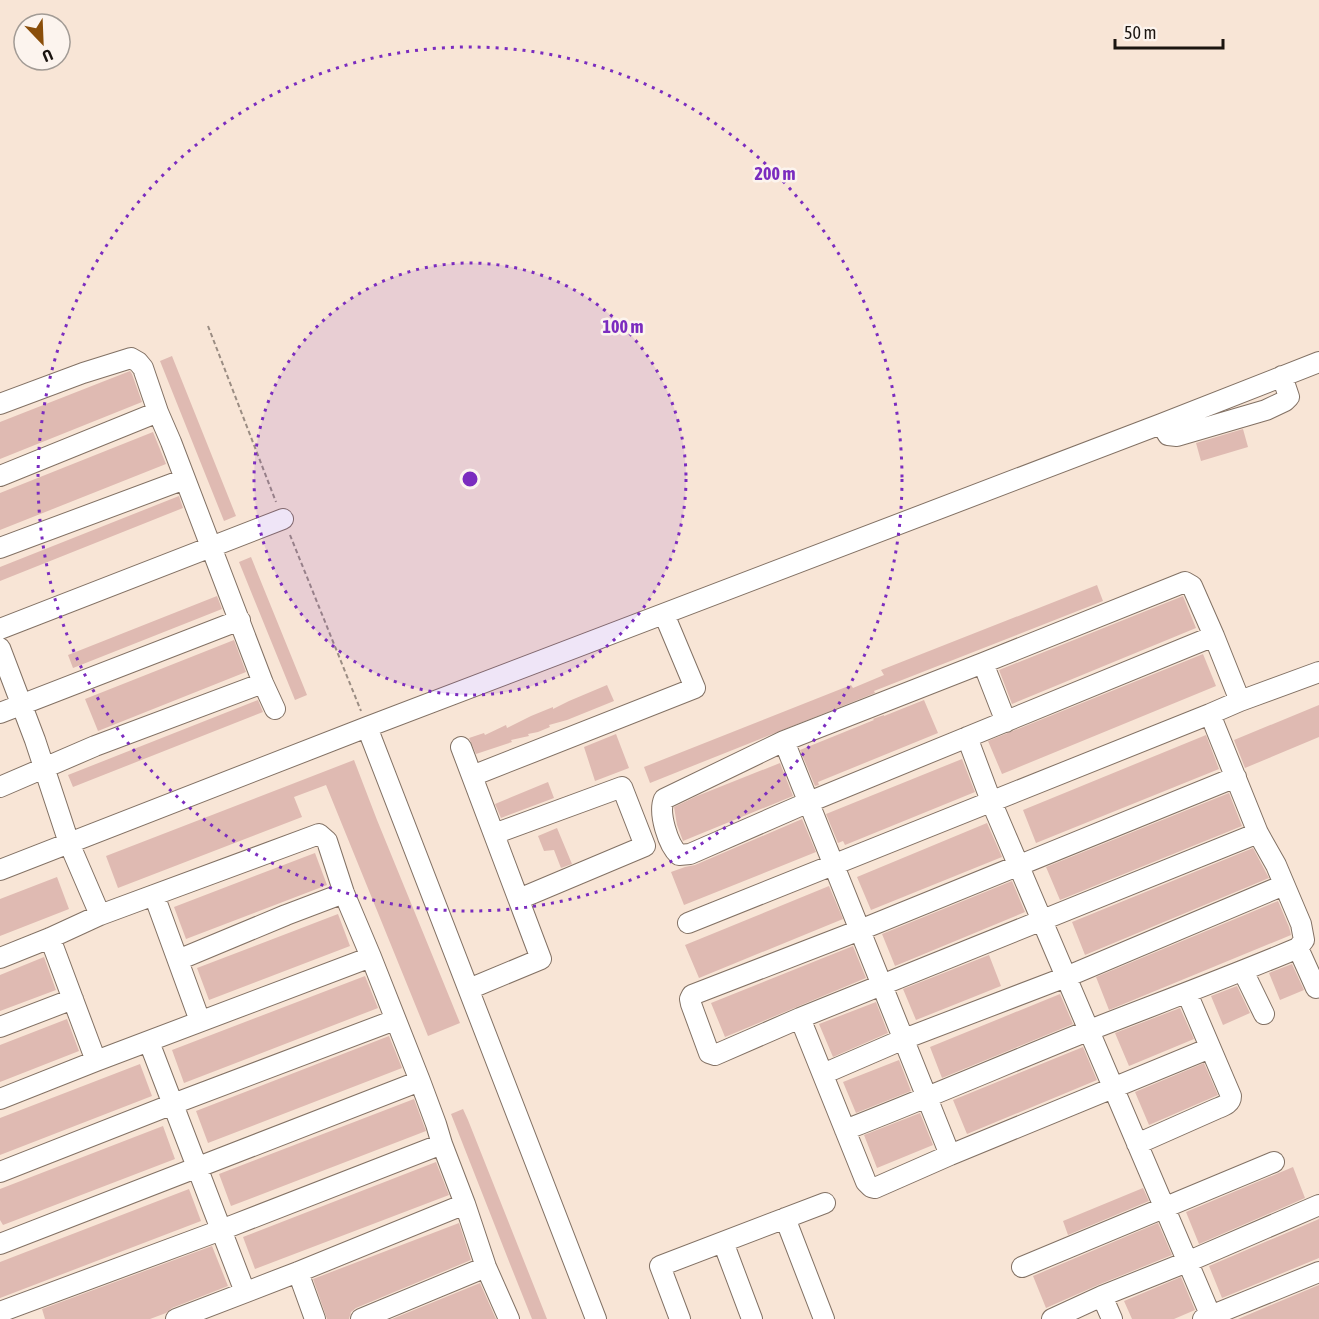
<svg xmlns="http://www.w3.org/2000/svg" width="1319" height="1319" viewBox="0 0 1319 1319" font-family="'Asap Condensed',sans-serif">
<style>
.building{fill:#dfbab2}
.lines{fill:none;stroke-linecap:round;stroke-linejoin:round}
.minor-casing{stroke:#827164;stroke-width:22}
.path{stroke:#9b8d83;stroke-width:2;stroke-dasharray:4.5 3;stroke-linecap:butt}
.minor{stroke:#fff;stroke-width:20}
.ring{fill:none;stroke:#7b2cbf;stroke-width:3;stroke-dasharray:3 6}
.centre{fill:#7b2cbf;stroke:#fcf4ee;stroke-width:3}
.ring-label{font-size:18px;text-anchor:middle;font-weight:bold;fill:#7b2cbf;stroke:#fcf4ee;stroke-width:5;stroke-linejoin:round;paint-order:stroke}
</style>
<rect width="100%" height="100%" fill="#f8e5d6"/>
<path class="building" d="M172 356 236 516 224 521 160 361Z
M130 371 132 374 142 402 0 459V422Z
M1243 429 1248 447 1201 461 1196 443Z
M153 432 166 464 0 530V493Z
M179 496 183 508 0 581V567Z
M251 557 307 695 295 700 239 562Z
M1097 585 1103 601 874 691 875 693 650 783 644 767 851 685 853 688 884 675 881 670Z
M217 596 222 609 73 668 68 655Z
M1183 596 1196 628 1012 704 999 670Z
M234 640 246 672 98 731 85 699Z
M1203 654 1216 686 1002 774 988 741Z
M607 685 614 701 567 720 549 725 550 727 538 732 528 734 529 736 511 740 512 742 476 754 469 738 484 733 485 735 506 725 507 728 531 716 553 707V709L569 701Z
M258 700 263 712 73 787 68 775Z
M924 700 938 733 818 782 819 785 815 786 800 750 874 720 873 719 884 715V716Z
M1319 705V737L1245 768 1234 740Z
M616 734 629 768 595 781 584 747Z
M1206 735 1219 769 1036 843 1023 810Z
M962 759 975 792 845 845 843 841 838 843 826 814Z
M354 760 377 820 460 1023 428 1036 326 785 294 797 302 817 118 888 106 856Z
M780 763 793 796 683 841 677 825 674 807 697 796Z
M548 782 554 798 501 818 495 804Z
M1229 793 1242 826 1060 900 1046 867Z
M802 819 816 852 684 905 671 872 685 867 695 865Z
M987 823 1002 857 871 910 857 877Z
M557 828 572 864 561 868 554 850 544 851 538 836Z
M1253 848 1269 878 1085 955 1072 922Z
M315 853 327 885 186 939 174 907Z
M57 877 69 909 0 936V899Z
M1012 881 1025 912 895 966 882 934Z
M829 886 843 919 699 978 685 945Z
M1278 901 1289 927 1291 935 1109 1010 1096 977Z
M338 914 350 946 209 1000 197 968Z
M853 946 866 978 725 1037 711 1003Z
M989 955 1001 986 916 1020 903 989Z
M44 957 56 990 0 1011V975Z
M1292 964 1304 990 1280 1000 1269 973Z
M365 976 378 1008 184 1083 172 1050Z
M1237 986 1250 1013 1223 1025 1211 996Z
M1060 994 1073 1024 942 1078 930 1047Z
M876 1002 888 1033 833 1057 819 1024Z
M1180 1008 1194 1039 1129 1066 1115 1033Z
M67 1019 79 1051 0 1082V1045Z
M389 1036 402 1068 208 1143 196 1111Z
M1083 1047 1097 1080 967 1134 953 1100Z
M899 1060 911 1091 856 1113 843 1082Z
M1204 1063 1218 1095 1149 1125 1135 1092Z
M140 1064 152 1096 0 1155V1118Z
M414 1099 426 1131 231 1206 219 1174Z
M463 1109 468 1120 547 1319H532L510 1264 451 1114Z
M920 1113 933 1145 877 1168 864 1135Z
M163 1126 175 1159 3 1225 0 1220V1189Z
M436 1162 449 1195 255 1269 243 1237Z
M1293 1167 1305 1198 1199 1244 1186 1212Z
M1143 1188 1149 1201 1068 1235 1063 1221Z
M189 1189 201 1221 0 1298V1262Z
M1319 1219V1258L1222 1298 1209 1266Z
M459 1223 471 1260 356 1308 351 1312 349 1319H327L313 1279Z
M1158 1223 1172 1255 1098 1285 1046 1308 1033 1276Z
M212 1246 228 1286 172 1308 166 1313 150 1319H45L42 1309Z
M1181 1277 1195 1310 1174 1319H1132L1124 1301Z
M480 1283 496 1319H392Z
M1319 1285V1319H1238L1271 1305Z"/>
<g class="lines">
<g class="minor-casing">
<path id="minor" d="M0 404 83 373 131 358 138 362 143 368 158 412 171 442 263 683 275 709
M1161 424 1168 435 1177 436 1266 410 1285 401 1289 397 1282 376
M0 476 158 412
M0 548 185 479
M0 629 283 519
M1214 636 809 802 690 854 679 855C668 845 658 813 664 799L784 741 983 663 1185 582 1192 586 1214 636 1240 701
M0 648 35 740 69 843 100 915
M983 663 1006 722
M0 713 240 620
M367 727 596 1319
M967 737 991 801 1212 1319
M784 741 950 1155
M461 747 541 959 469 989
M472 776 695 688 664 614
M1236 777 860 930 692 995 690 999 691 1004 709 1053 715 1055 800 1018 1258 833
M0 787 95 746 263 683
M494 834 622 787 645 846 519 899
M0 870 367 727 1161 424 1319 362
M154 895 200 1021
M688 923 1210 714 1240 701 1319 672
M50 938 96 1061
M1298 948 1316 988
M0 958 50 938 100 915 319 834 327 841 344 893 371 957 420 1081 436 1124 442 1144 465 1204 486 1267 509 1319
M178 960 286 915 344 893
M1243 971 1264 1014
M800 1018 866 1182 871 1187 875 1188 950 1155 1210 1048
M0 1027 73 999
M149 1042 245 1292
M823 1074 904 1039 1066 977 1284 885
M0 1099 96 1061 371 957
M845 1130C927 1098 1008 1063 1090 1030 1159 1003 1229 977 1298 948L1304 940 1301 924 1276 865 1258 833 1210 714
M1137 1144 1216 1109C1223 1106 1231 1104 1231 1096L1187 993
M0 1172 173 1104 395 1020
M785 1218 824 1319
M723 1242 752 1319
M0 1244 420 1081
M1022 1267 1274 1162
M298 1272 315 1319
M0 1312 221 1230 442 1144
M176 1319 298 1272 465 1204
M361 1319 486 1267
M680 1319 660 1266 825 1203
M1052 1319 1102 1296
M1112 1319 1102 1296 1187 1262 1319 1205
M1203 1319 1319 1272"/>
</g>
<path class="path" d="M208 326 276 502
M290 535 361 711"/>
<use href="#minor" class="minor"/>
</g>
<circle cx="470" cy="479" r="216" fill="#7b2cbf" fill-opacity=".12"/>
<g class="ring">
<circle cx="470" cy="479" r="216"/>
<circle cx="470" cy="479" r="432"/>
</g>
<circle cx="470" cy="479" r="9" class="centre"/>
<g class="ring-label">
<text x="775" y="180">200 m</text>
<text x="623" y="333">100 m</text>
</g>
<g transform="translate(42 42) rotate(157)"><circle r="28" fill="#fcf4ee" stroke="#a29b95" stroke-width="1.5"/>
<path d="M0-4.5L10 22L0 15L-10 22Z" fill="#8a4e0a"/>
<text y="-9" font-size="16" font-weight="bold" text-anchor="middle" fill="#1b1510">U</text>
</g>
<path d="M1115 39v9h108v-9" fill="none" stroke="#1b1510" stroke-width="3"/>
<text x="1124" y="39" font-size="18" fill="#1b1510" stroke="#fcf4ee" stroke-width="4.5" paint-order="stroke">50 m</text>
</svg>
